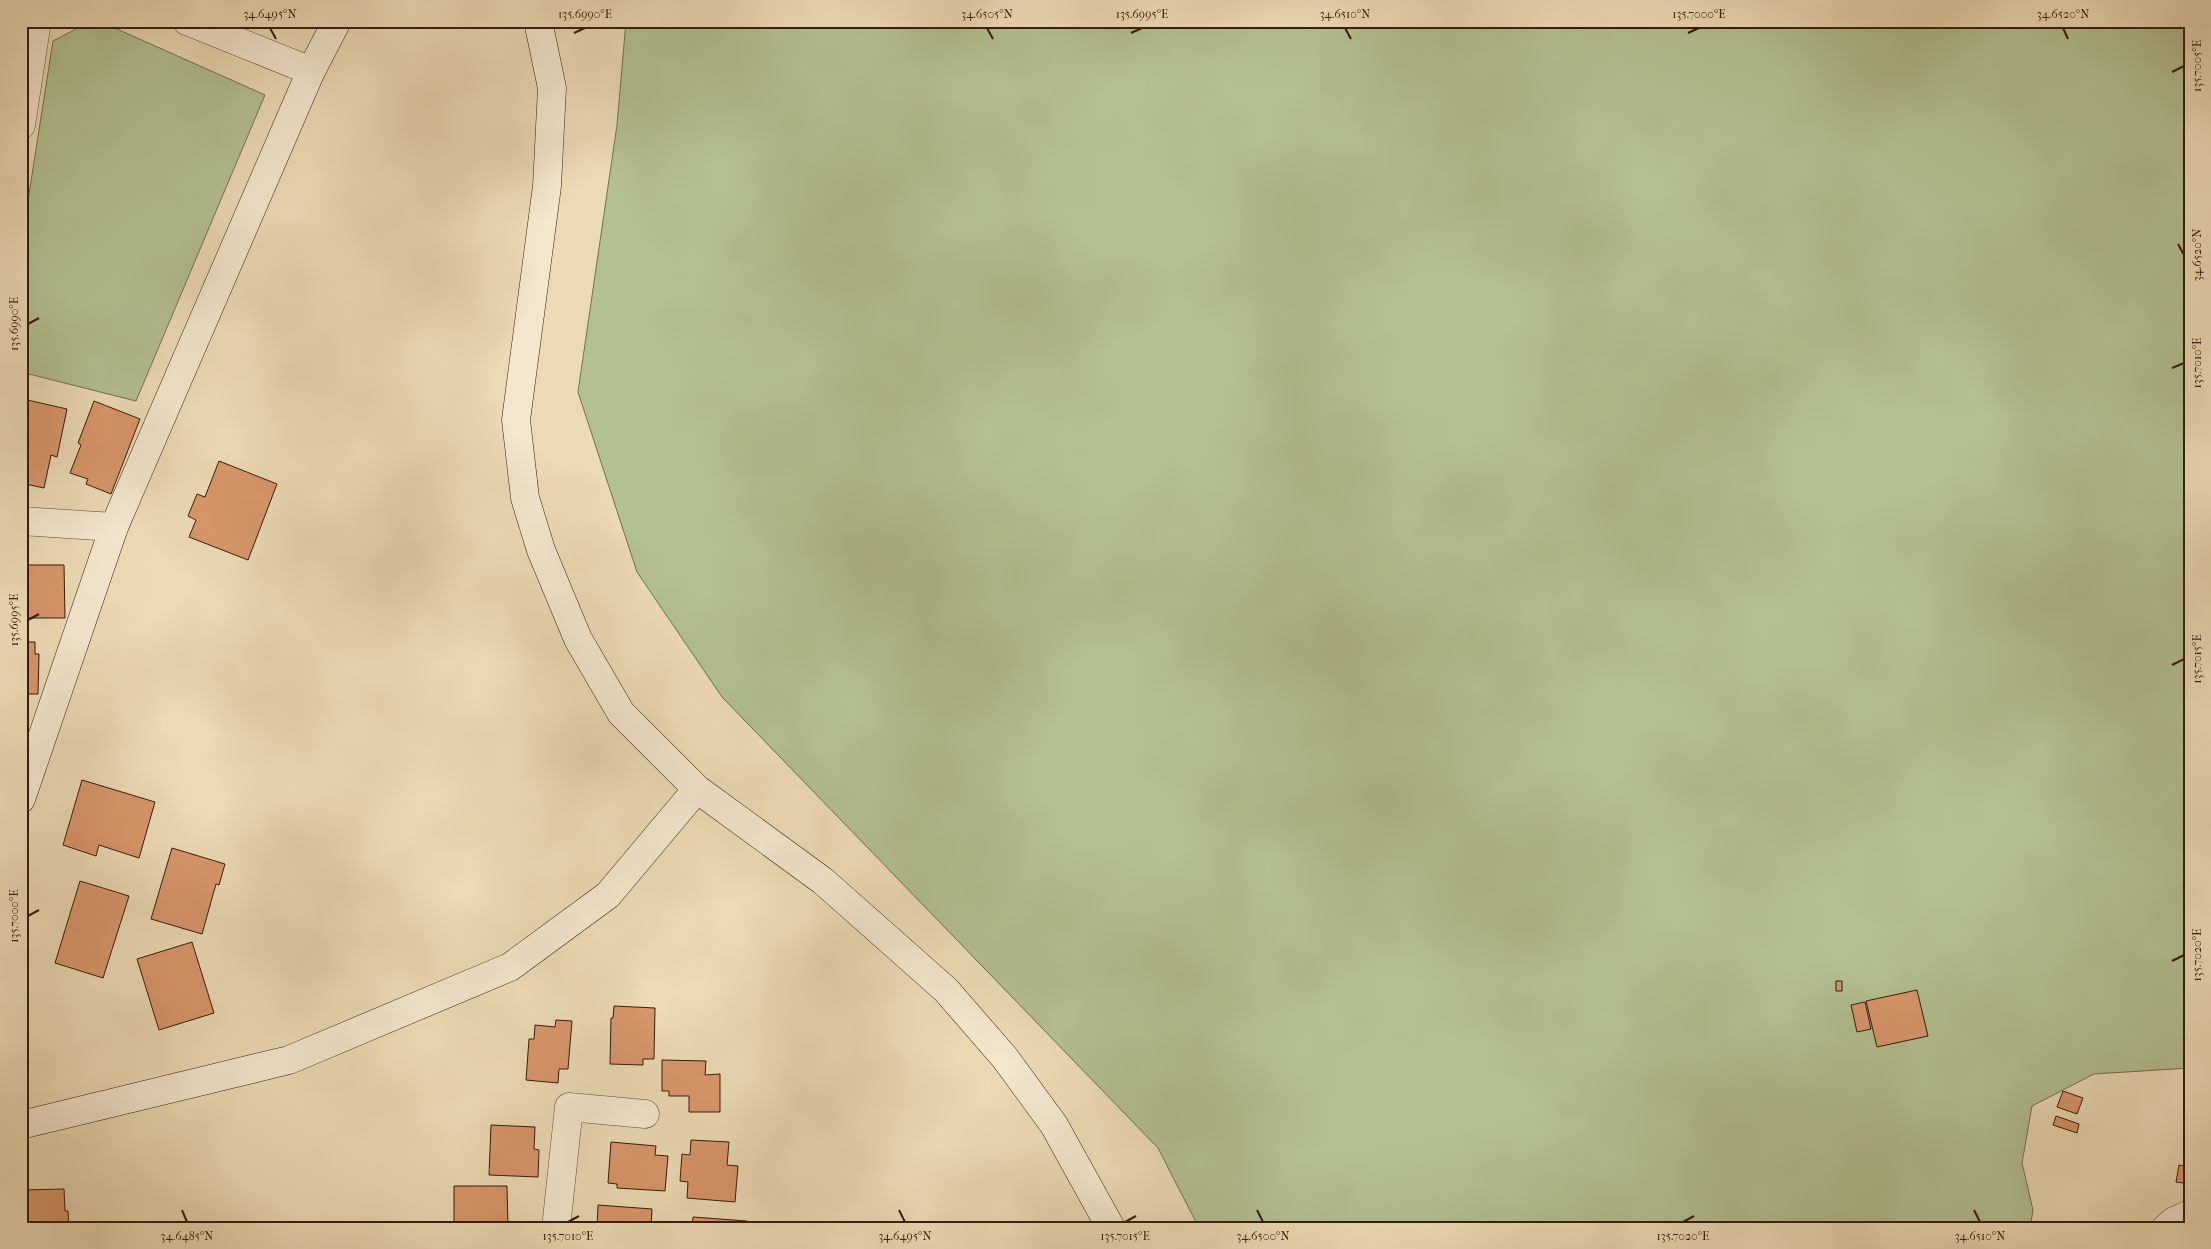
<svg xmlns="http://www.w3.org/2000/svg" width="2211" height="1249" viewBox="0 0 2211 1249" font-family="'IM FELL French Canon',serif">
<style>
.green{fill:#b3c090;stroke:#756e50}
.building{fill:#d8976b;stroke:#371b0f}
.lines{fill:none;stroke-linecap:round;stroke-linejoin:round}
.street-casing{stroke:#644b38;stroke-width:29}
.secondary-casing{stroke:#371b0f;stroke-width:29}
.street{stroke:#f3e7ce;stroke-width:28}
.secondary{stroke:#f3e7ce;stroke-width:28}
.ticks{fill:none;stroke:#371b0f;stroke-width:2}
.neatline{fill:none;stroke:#371b0f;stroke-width:2}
.ticks-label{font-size:12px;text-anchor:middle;fill:#371b0f}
</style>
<rect width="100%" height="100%" fill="#ecdab4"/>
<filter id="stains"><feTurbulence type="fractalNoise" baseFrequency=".004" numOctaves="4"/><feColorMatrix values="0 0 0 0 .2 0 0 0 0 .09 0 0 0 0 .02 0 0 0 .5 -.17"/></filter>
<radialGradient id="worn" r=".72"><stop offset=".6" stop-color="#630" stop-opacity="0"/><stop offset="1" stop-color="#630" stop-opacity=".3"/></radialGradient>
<path class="green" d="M91 21H99L265 95 136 401 21 372V245L53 41Z
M626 21H2190V1068L2094 1074 2032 1106 2022 1163 2033 1210 2030 1228H1199L1158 1148 722 697 637 572 578 392 617 125Z"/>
<path class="building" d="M23 399 67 409 57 457 51 455 44 488 21 483Z
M94 401 140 419 111 494 86 484 88 479 70 473 81 445 78 443Z
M219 461 277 484 248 560 189 537 196 520 188 516 197 494 205 497Z
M21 565H64L65 618H21Z
M21 642H35V654H39L38 694H21Z
M82 780 155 802 139 858 99 845 96 856 63 845Z
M172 848 225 864 219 885 216 884 202 934 151 919Z
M80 881 129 896 103 978 55 963Z
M192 942 214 1013 159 1030 137 959Z
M1836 981H1842V991H1836Z
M1917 990 1928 1036 1877 1047 1866 1001Z
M1865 1002 1871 1029 1857 1032 1851 1005Z
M614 1006 655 1008 654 1059H643V1065L610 1064 611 1018H613Z
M556 1020 572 1021 568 1069H559L558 1083 526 1080 529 1039H534L535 1025 555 1027Z
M662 1060 706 1061 705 1075 720 1074V1112H689V1096H669V1091H662Z
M2063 1091 2083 1098 2077 1114 2057 1107Z
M2056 1116 2079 1124 2077 1133 2053 1125Z
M491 1125 535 1127 534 1149 539 1150 538 1177 489 1175Z
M691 1140 729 1142 727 1165 738 1166 735 1202 687 1198 688 1182 680 1181 682 1154 690 1155Z
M611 1142 656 1146 655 1155 668 1156 665 1191 617 1188V1184L608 1183Z
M2179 1165 2190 1167V1184L2176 1182Z
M454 1186H507L508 1228H454Z
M64 1189 65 1211H68L69 1228H21V1190Z
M598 1205 652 1209 651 1228H597Z
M693 1217 747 1221V1228H692Z"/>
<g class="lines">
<g class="street-casing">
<path id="street" d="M187 21 311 71
M21 125 37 21
M21 521 114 527
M556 1228 569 1107 645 1114
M2166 1228 2174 1221 2190 1214"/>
</g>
<g class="secondary-casing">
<path id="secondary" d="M538 21 552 88 547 186 516 420 525 498 541 550 578 639 621 713 697 789 823 881 946 990 1005 1058 1054 1125 1111 1228
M21 799 114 527 311 71 337 21
M21 1125 289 1060 510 967 608 895 697 789"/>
</g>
<use href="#street" class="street"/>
<use href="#secondary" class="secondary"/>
</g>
<path class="ticks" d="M270 28 276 39M987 28 993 39M1345 28 1351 39M2063 28 2068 39M574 33 585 28M1131 33 1142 28M1688 33 1699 28M2172 72 2184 66M2178 244 2184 255M28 324 39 318M2172 368 2184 363M28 620 39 614M2172 665 2184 659M28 916 39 910M2172 961 2184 955M182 1210 187 1222M899 1210 905 1222M1257 1210 1263 1222M1974 1210 1980 1222M568 1222 579 1216M1125 1222 1136 1216M1683 1222 1694 1216"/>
<rect width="2211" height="1249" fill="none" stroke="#ecdab4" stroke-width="55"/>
<rect x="28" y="28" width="2156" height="1194" class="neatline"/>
<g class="ticks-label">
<text x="270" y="18">34.6495°N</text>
<text x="585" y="18">135.6990°E</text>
<text x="987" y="18">34.6505°N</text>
<text x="1142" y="18">135.6995°E</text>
<text x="1345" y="18">34.6510°N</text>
<text x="1699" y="18">135.7000°E</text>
<text x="2063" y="18">34.6520°N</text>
<text transform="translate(2197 66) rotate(-90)" y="4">135.7005°E</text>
<text transform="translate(2197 255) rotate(-90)" y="4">34.6520°N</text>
<text transform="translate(14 324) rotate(-90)" y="4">135.6990°E</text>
<text transform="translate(2197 363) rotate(-90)" y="4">135.7010°E</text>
<text transform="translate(14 620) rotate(-90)" y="4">135.6995°E</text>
<text transform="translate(2197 659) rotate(-90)" y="4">135.7015°E</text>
<text transform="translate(14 916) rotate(-90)" y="4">135.7000°E</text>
<text transform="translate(2197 955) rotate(-90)" y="4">135.7020°E</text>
<text x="187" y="1240">34.6485°N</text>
<text x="568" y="1240">135.7010°E</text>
<text x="905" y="1240">34.6495°N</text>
<text x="1125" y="1240">135.7015°E</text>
<text x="1263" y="1240">34.6500°N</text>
<text x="1683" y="1240">135.7020°E</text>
<text x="1980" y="1240">34.6510°N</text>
</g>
<rect width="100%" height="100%" filter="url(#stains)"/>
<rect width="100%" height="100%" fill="url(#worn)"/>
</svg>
